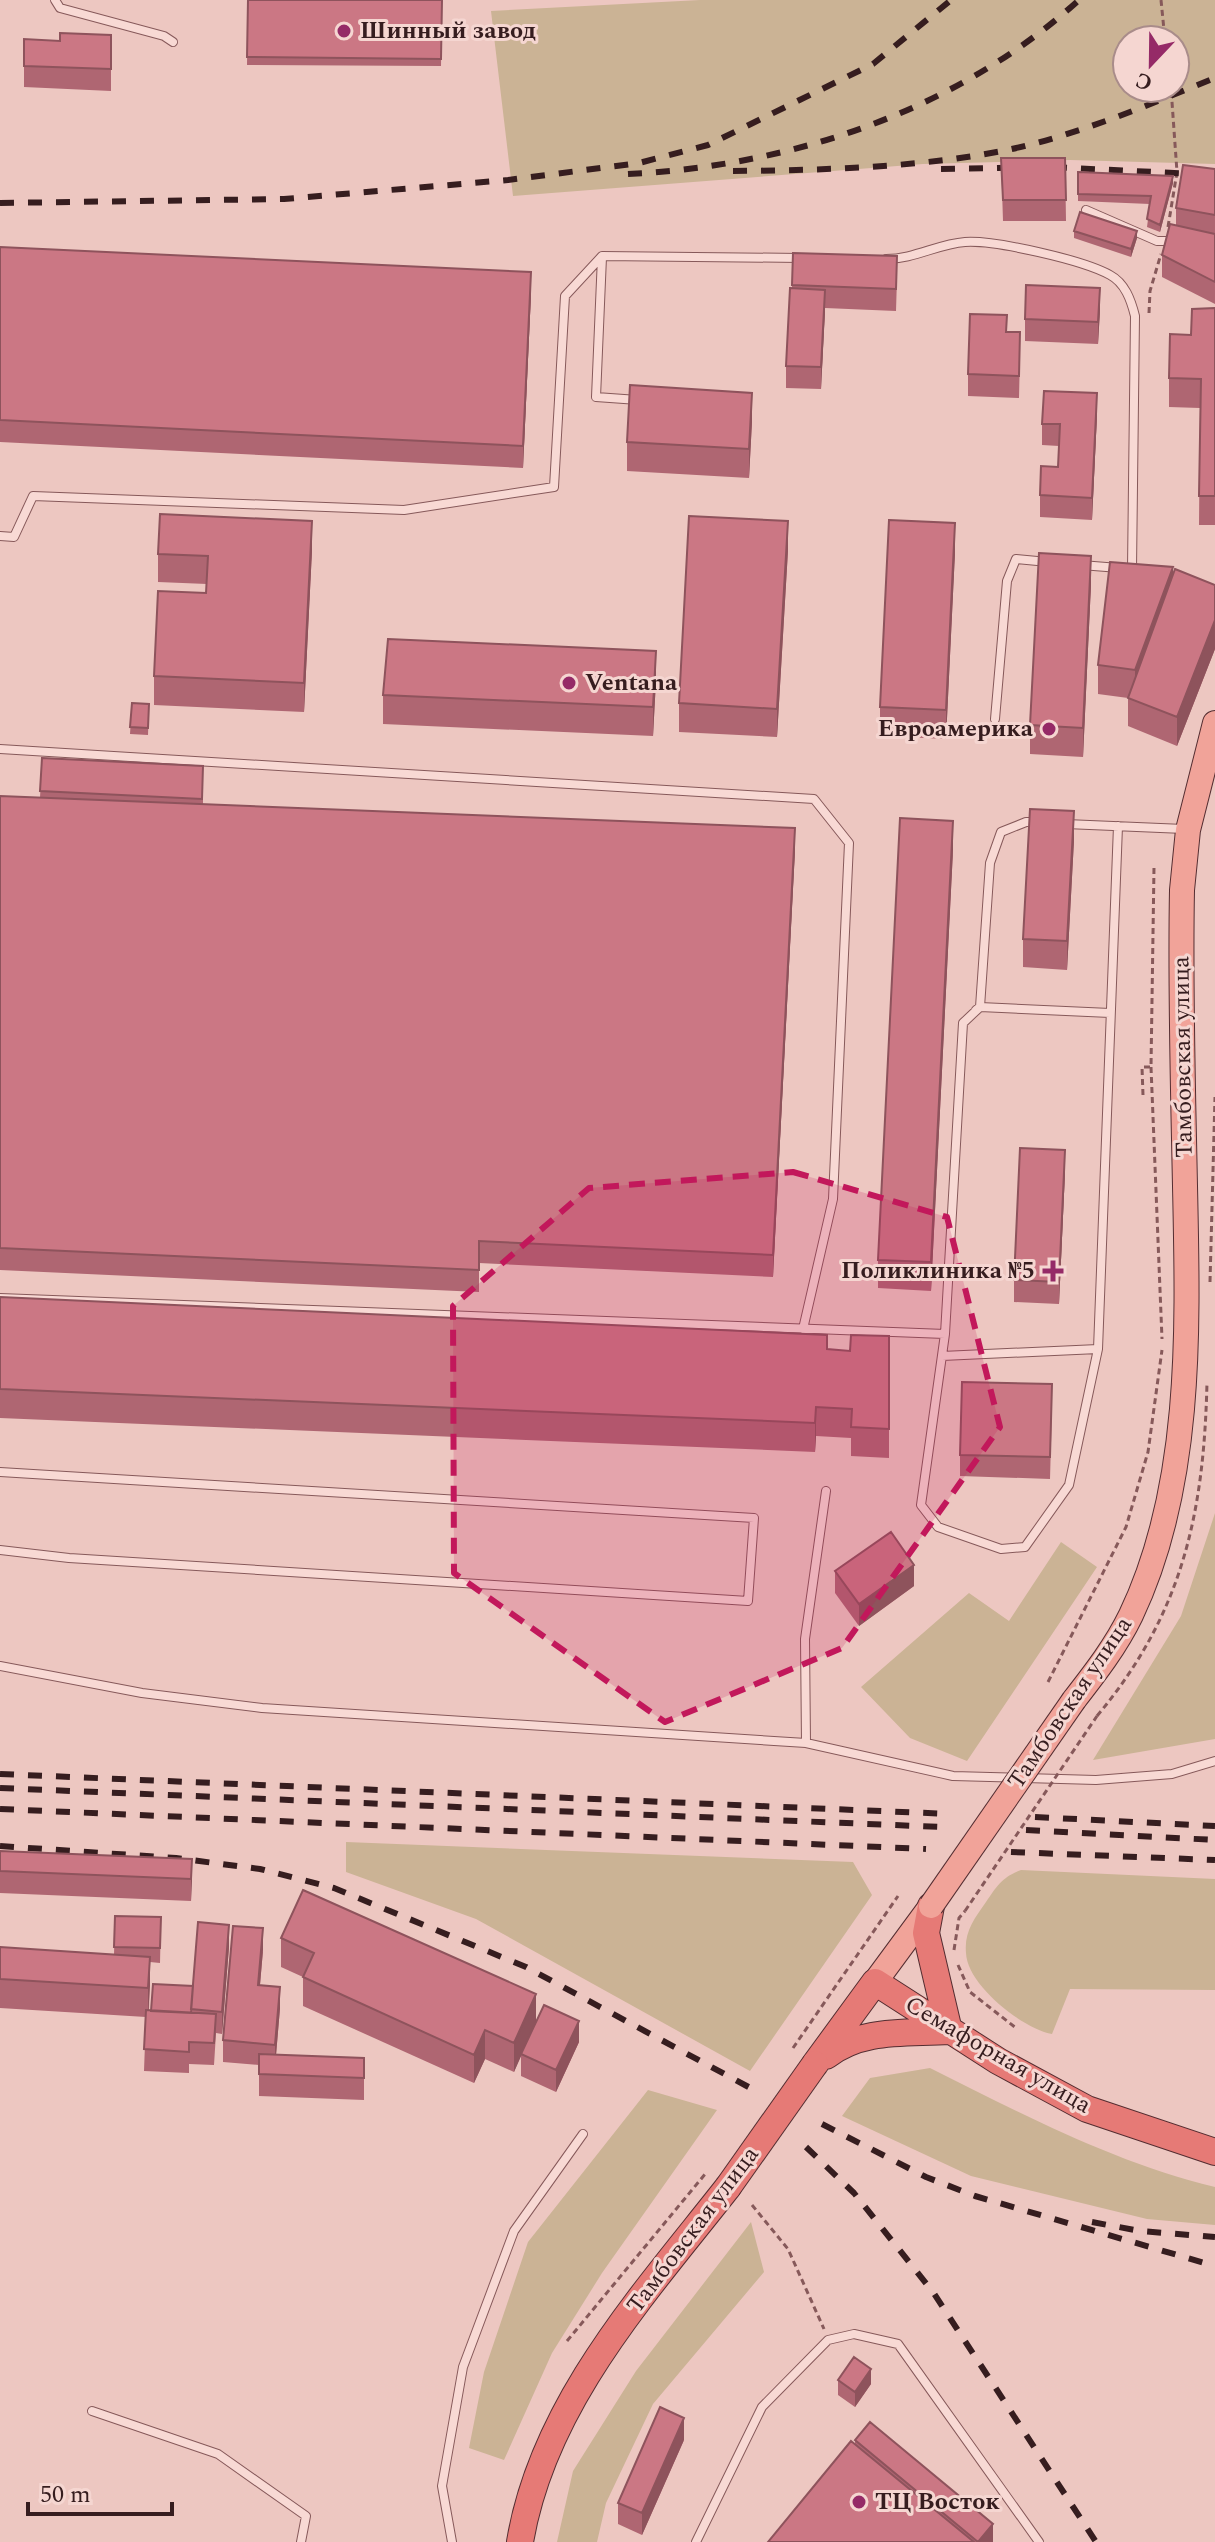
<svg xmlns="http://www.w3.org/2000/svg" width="1215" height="2542" viewBox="0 0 1215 2542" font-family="Spectral,serif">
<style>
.green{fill:#cbb395;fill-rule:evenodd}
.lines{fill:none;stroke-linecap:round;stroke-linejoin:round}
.service-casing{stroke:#86595a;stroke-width:10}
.primary-casing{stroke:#542d31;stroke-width:26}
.trunk-casing{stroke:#542d31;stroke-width:28}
.path{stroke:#86595a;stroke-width:3;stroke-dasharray:6 4;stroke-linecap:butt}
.service{stroke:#f8d9d4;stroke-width:8}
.primary{stroke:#f1a399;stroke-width:24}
.trunk{stroke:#e67a76;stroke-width:26}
.rail{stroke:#361d1f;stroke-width:6;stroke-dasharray:14 14;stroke-linecap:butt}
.primary-bridge-casing{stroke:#542d31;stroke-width:26;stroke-linecap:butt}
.trunk-bridge-casing{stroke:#542d31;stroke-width:28;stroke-linecap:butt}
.path-bridge{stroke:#86595a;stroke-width:3;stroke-dasharray:6 4;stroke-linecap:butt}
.primary-bridge{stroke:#f1a399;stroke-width:24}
.trunk-bridge{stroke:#e67a76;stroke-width:26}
.wall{fill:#af6672}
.shaded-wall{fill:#8e535c}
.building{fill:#cb7784;stroke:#8e535c;stroke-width:2}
.marked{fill:#c2185b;fill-opacity:0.2;stroke:#c2185b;stroke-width:6;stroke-dasharray:16 10;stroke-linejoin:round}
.poi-dot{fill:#952a67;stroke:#f5d6d1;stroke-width:3}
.labels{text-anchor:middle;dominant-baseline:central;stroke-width:6;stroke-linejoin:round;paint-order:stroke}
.poi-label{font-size:24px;font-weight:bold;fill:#361d1f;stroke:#f5d6d1;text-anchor:start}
.street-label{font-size:24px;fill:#361d1f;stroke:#f5d6d1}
</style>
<rect width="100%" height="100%" fill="#edc7c1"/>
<path class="green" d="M700 0H1215V164L1070 160 923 164 513 196 491 11ZM1127 40H1175V88H1127Z
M1215 1513V1739L1093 1760 1181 1616Z
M1061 1542 1097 1567 967 1761 910 1738 861 1687 969 1593 1009 1621Z
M346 1842 853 1862 872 1895 750 2071 476 1919 346 1872Z
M1021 1870 1215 1879V1990L1070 1989 1052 2034C1023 2029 967 1985 966 1953 964 1932 974 1919 986 1902 997 1886 1002 1877 1021 1870Z
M930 2068C1022 2114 1115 2163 1215 2187V2225L1147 2219 971 2176 842 2116 870 2078Z
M648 2090 717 2110 602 2273 552 2353 504 2460 469 2448 484 2372 528 2242Z
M751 2222 764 2272 653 2404 606 2503 597 2542H557L573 2471 636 2371Z"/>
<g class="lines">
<g class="service-casing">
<path id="service" d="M55 0 60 8 164 36 173 42
M1086 210 1157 241H1174
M602 257 596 397 638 400
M886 259C914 259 938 244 965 242 995 240 1083 260 1110 275 1125 283 1131 300 1135 316L1132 569 1137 570
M0 536 14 537 33 496 404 510 554 487 565 296 602 256 801 258
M1081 565 1119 568
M995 719 1007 581 1016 559 1048 562
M0 749 814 799 849 843 833 1199 803 1329
M1040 822H1026L1001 832 990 863 980 1007 963 1023 945 1334 921 1505 938 1527 1001 1549 1025 1547 1069 1485 1098 1349 1118 826
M1066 824 1184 829
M976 1010 980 1007 1110 1013
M0 1298 945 1334
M942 1356 1098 1349
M0 1472 754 1518 748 1601 69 1558 0 1550
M0 1666 142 1693 262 1708 806 1743 953 1776 1096 1780 1172 1774 1215 1761
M806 1743 805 1639 826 1491
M92 2411 218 2454 306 2516 301 2542
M452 2542 442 2486 463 2367 514 2231 583 2134
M696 2542 762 2407 828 2340 854 2334 898 2344 1039 2542"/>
</g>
<g class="primary-casing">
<path id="primary" d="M1074 1700C1095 1673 1116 1646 1131 1615 1193 1485 1188 1327 1185 1186 1183 1087 1180 989 1182 890L1188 830 1215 723
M875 1982 931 1906"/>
</g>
<g class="trunk-casing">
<path id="trunk" d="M931 1906 926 1933 949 2031
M826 2056C862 2028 906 2034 949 2031
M815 2064 875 1982 998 2061 1087 2109 1215 2152
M520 2542C543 2404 644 2294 728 2187"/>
</g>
<path class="path" d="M1161 0 1165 40
M1168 227 1177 172 1171 88
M1149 313 1150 291 1161 254
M1151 1067 1162 1339
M1143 1095 1142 1067H1151L1154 867
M1210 1282 1215 1097
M1048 1682 1126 1527 1148 1452 1162 1350
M1097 1716C1183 1613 1204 1513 1207 1382
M954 1950 959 1918 965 1911
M958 1965 970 1992 1016 2028
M793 2048 898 1896
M752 2205 788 2249 824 2329
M567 2341 706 2173"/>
<use href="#service" class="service"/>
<use href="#primary" class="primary"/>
<use href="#trunk" class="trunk"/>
<path class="rail" d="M941 169 1051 167 1215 175
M733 171C825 170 916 168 1007 150 1078 135 1148 105 1215 78
M628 174C792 166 956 111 1079 0
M0 203 284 199 508 180 639 163 708 145 873 64 951 0
M0 1774 950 1814
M0 1788 941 1827
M0 1809 926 1849
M1035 1817 1215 1826
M1026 1830 1215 1840
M0 1846 176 1858 260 1869 334 1888 526 1967 756 2091
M1011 1852 1215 1860
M822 2124 926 2177 975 2196 1215 2266
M806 2147 854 2193 933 2292 1096 2542
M1092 2222 1140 2231 1215 2237"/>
<g class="primary-bridge-casing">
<path id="primary-bridge" d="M931 1906 1074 1700"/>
</g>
<g class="trunk-bridge-casing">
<path id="trunk-bridge" d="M728 2187 815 2064"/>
</g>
<path class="path-bridge" d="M965 1911 1097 1716"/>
<use href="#primary-bridge" class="primary-bridge"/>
<use href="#trunk-bridge" class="trunk-bridge"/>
</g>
<path class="wall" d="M248 0H442L441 66 247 65Z
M111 35V91L24 87V39L60 41Z
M1001 158H1065L1066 221H1003Z
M1215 169V304L1162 277V255L1176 226V208Z
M1078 172 1173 183 1160 232 1147 227 1150 204 1078 201Z
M1074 231 1137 238 1131 257 1074 238Z
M0 247 531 294 523 468 0 442Z
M793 253 897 278 896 311 825 308 821 389 786 388V366L792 288Z
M1215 308V525H1199L1200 408 1169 407V378L1191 335Z
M1100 310 1098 344 1025 341V319Z
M1007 332 1020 354 1019 398 968 396V374Z
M1097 415 1092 520 1040 517V495L1058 467 1059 446 1042 445V424Z
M752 421 749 478 627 471V442Z
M312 550 304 712 154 705V676L206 593 207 584 158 582V554Z
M788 550 777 737 679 732V703Z
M955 552 946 739 880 736V707Z
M1173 575 1215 585V649L1177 746 1128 726V698L1098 694V665Z
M1091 584 1083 757 1030 754V725Z
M656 680 653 736 383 724V695Z
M132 703 149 704 148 735 130 734Z
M42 758 203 766V804L795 850 773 1277 479 1263V1292L0 1270V796L40 798Z
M1074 840 1067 970 1023 967V939Z
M953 850 931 1291 878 1288V1260Z
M1065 1172 1059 1304 1014 1302V1280Z
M0 1297 827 1349 889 1429V1458L851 1456V1438L816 1436 815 1452 0 1418Z
M1052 1406 1050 1479 960 1476V1455Z
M835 1571 914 1586 859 1626 835 1593Z
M0 1851 192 1859 191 1901 0 1893Z
M115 1916 161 1917 160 1963 150 1962 149 2011H151L193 1986 229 1947 222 2034 216 2033 214 2065 189 2064V2073L144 2071 146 2017 0 2008V1947L114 1955Z
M281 1938 536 2022 579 2042 556 2092 521 2076V2055L514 2072 485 2059 474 2083 303 2006V1977L281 1967Z
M263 1950 260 1985 280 2008 276 2055 364 2058V2100L259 2096V2065L223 2062V2040Z
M838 2380 871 2384 855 2407 838 2395Z
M684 2440 642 2535 618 2524V2503Z
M855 2440 993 2542H768L855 2445Z"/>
<path class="shaded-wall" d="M1173 176V183L1160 232V225Z
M1137 231V238L1131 257V249Z
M531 272V294L523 468V446Z
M1100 288V310L1098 344V322Z
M825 290V311L821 389V367Z
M752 393V421L749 478V449Z
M1097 393V415L1092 520V498Z
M312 521V550L304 712V683Z
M788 521V550L777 737V709Z
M955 523V552L946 739V710Z
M1091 556V584L1083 757V728Z
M1173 567V596L1135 699V670Z
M1215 620V649L1177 746V717Z
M656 651V680L653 736V707Z
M1074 811V840L1067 970V941Z
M953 821V850L931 1291V1262Z
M795 828V850L773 1277V1255Z
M1065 1150V1172L1059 1304V1282Z
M816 1407V1436L815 1452V1423Z
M914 1565V1586L859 1626V1604Z
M192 1859V1881L191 1901V1879Z
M229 1925V1947L222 2034V2012Z
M263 1928V1950L258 2007V1985Z
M150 1957V1986L148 2017V1988Z
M280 1987V2008L275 2067V2045Z
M536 1994V2023L514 2072V2043Z
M579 2021V2042L556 2092V2070Z
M485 2030V2059L474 2083V2055Z
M871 2369V2384L855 2407V2392Z
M684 2418V2440L642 2535V2513Z
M993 2524V2542H978Z"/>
<path class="building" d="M248 0H442L441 59 247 57Z
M60 33 111 35V69L24 66V39L60 41Z
M1001 158H1065L1066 200H1003Z
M1183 165 1215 169V215L1176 208Z
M1078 172 1173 176 1160 225 1147 219 1151 196 1078 194Z
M1080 212 1137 231 1131 249 1074 231Z
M1170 224 1215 234V282L1162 255Z
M0 247 531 272 523 446 0 420Z
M793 253 897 256 896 289 792 285Z
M1026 285 1100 288 1098 322 1025 319Z
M790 288 825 290 821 367 786 366Z
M1215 308V496H1199L1201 379 1169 378 1170 334 1191 335 1192 309Z
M970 314 1007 315 1006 332H1020L1019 376 968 374Z
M630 385 752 393 749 449 627 442Z
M1044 391 1097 393 1092 498 1040 495 1041 466 1058 467 1060 424H1042Z
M160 514 312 521 304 683 154 676 158 591 206 593 208 556 158 554Z
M689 516 788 521 777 709 679 703Z
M889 520 955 523 946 710 880 707Z
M1039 553 1091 556 1083 728 1030 725Z
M1110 562 1173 567 1135 670 1098 665Z
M1175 569 1215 585V620L1177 717 1128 698Z
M388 639 656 651 653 707 383 695Z
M132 703 149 704 148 728 130 727Z
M42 758 203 766 202 799 40 791Z
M0 796 795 828 773 1255 479 1241V1270L0 1248Z
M1030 809 1074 811 1067 941 1023 939Z
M900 818 953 821 931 1262 878 1260Z
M1020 1148 1065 1150 1059 1282 1014 1280Z
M0 1297 827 1335V1349L850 1351 851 1335 889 1336V1429L851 1427 852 1409 816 1407 815 1423 0 1389Z
M962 1382 1052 1384 1050 1457 960 1455Z
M891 1532 914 1565 859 1604 835 1571Z
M0 1851 192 1859 191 1879 0 1871Z
M303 1890 536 1994 514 2043 485 2030 474 2055 303 1977 314 1953 281 1938Z
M115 1916 161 1917 160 1948 114 1947Z
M198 1922 229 1925 222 2012 191 2009Z
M233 1926 263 1928 258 1985 280 1987 275 2045 223 2040Z
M0 1947 150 1957 148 1988 0 1979Z
M153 1984 193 1986 191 2013 151 2011Z
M544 2005 579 2021 556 2070 521 2054Z
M146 2010 216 2014 214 2043 189 2042V2052L144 2049Z
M259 2054 364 2058V2078L259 2074Z
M854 2357 871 2369 855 2392 838 2380Z
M660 2407 684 2418 642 2513 618 2503Z
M870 2422 993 2524 978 2542 855 2440Z
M851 2441 974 2542H768Z"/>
<path class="marked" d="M793 1172 947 1217 1000 1427 842 1648 665 1722 454 1573 453 1306 589 1188Z"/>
<g class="poi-dot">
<circle cx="344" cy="31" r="8"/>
<circle cx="569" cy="683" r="8"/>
<circle cx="1049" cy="729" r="8"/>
<path d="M1049 1259h8v8h8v8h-8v8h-8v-8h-8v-8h8z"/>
<circle cx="859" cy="2502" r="8"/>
</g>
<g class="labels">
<g class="poi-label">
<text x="360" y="31">Шинный завод</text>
<text x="585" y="683">Ventana</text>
<text x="1033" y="729" text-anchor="end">Евроамерика</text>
<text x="1035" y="1271" text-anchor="end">Поликлиника №5</text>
<text x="875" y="2502">ТЦ Восток</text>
</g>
<g class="street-label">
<text transform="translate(1183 1057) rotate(-91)">Тамбовская улица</text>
<text transform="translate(1070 1703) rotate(-56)">Тамбовская улица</text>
<text transform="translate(998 2055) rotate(30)">Семафорная улица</text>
<text transform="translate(693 2230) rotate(-53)">Тамбовская улица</text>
</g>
</g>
<g transform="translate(1151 64) rotate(202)"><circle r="38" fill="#f5d6d1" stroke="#a98c8a" stroke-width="2"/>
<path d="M0-6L14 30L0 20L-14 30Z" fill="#952a67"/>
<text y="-12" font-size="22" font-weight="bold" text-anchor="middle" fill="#361d1f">С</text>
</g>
<path d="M28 2502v12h144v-12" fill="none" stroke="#361d1f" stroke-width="4"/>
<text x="40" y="2502" font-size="24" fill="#361d1f" stroke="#f5d6d1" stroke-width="6" paint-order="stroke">50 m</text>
</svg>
